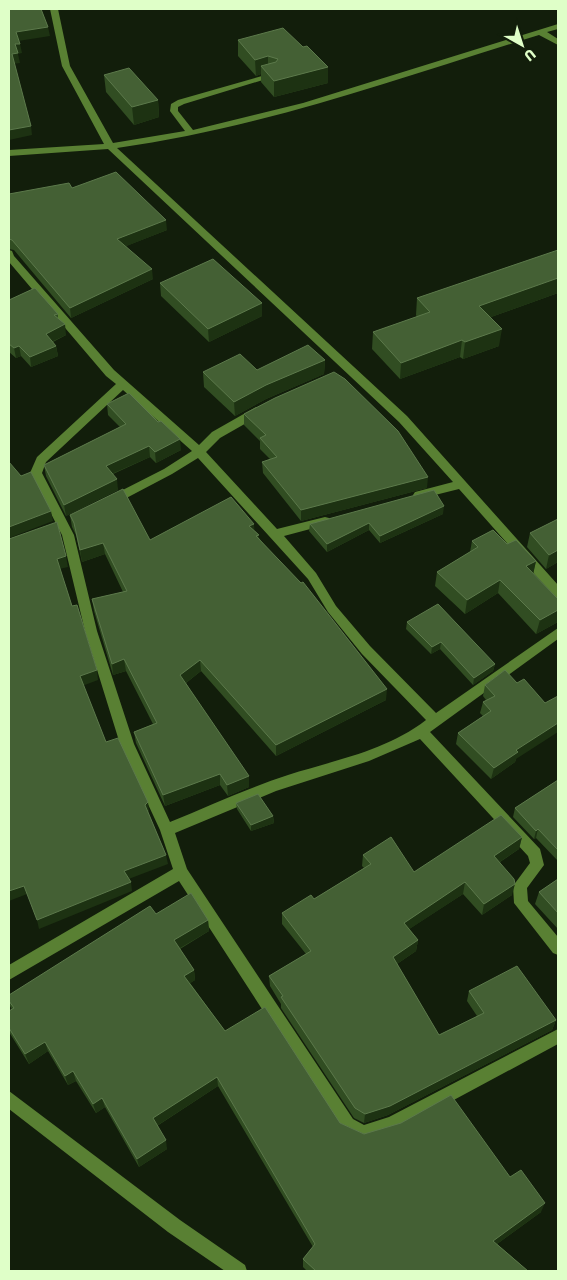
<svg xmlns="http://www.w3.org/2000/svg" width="567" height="1280" viewBox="0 0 567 1280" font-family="Jost,sans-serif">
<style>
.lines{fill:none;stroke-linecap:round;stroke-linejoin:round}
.minor{fill:#598033;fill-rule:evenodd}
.wall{fill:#314d22}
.shaded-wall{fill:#1d3212}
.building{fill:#446034;stroke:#5c794b}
</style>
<rect width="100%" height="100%" fill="#121e0b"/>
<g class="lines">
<path class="minor" d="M50 9H58L70 66 113 143 185 131 170 111 171 104 178 100 269 74 276 76 184 104 178 107V111L193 130 303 103 558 24V29L547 32 558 39V45L539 35C400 78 262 128 117 148L407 416 558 585V598L554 596 459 489 419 499 415 498 413 495 415 492 453 482 399 422 108 149 9 156V150L104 144 62 66Z
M9 250 12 251 14 256 114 370 199 445 212 432 256 407H264L265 410 264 413 220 438 206 452 277 529 325 517 329 518 331 521 329 524 284 536 316 573 336 606 370 646 436 713 558 628V639L430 732 540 849 544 865 527 888 528 901 558 937V955L553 953 514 903 513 886 530 863 528 856 420 739 369 761 276 791 175 833 187 869 353 1119 364 1125 389 1117 558 1029V1044L398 1130 364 1141 341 1131 179 881 9 980V965L173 869 160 830 120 744 85 631 62 535 30 473 37 457 116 384 106 376 9 262ZM123 390 192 451 164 469 107 498 105 501 107 504H115L172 474 198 458 308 579 328 612 362 654 426 720C386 751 335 760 288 775 248 788 209 806 170 822L134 744 97 631 74 535 42 473 46 462Z
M9 1091 180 1220 245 1265 247 1271H225L168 1232 9 1109Z"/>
</g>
<path class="wall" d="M238 40 303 47 328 67V83L274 97 261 82V74L256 76 238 56Z
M104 75 158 100 159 117 134 125 106 92Z
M72 188 167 230 126 246 153 279 71 318 14 250 9 249V194Z
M160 283 262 316 209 342 161 296Z
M558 293 491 317 499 346 463 359 460 357 400 379 372 349 373 332 417 317 416 315 417 298Z
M9 300 58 314V319L66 335 53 342 56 346 58 356 31 367 21 356 16 358 9 352Z
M325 360 324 374 266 399 235 416 204 387 203 372 257 370Z
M107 404 181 450 156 463 150 457 113 474 118 490 66 516 46 476 44 465 120 427 108 415Z
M244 414 427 488 301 521 263 473 262 462 270 459 260 449V441L244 425Z
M443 514 380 543 369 530 327 552 309 531 310 524Z
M70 515 150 540 255 531 259 538 386 700 276 756 201 671 186 683 249 787 228 796 220 785 165 806 136 743 134 732 153 724 126 671 113 675 94 611 92 599 123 592 105 554 82 562 76 535 72 527Z
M558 519V562L546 569 527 547 530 533Z
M472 541 507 544 536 561 533 573 558 599V622L536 634 498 593 465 614 435 586 437 572 470 552Z
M407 622 495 664 493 671 473 685 440 649 431 654 406 629Z
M505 670 516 759 515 762 491 779 456 744 458 733 483 716 480 713 483 702 486 700 483 696 485 685Z
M558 780V861L536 838 534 839 513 817 515 808Z
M236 803 273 816 274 823 251 831 237 809Z
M522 837 519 849 500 862 512 895 482 915 463 894 409 929 418 940 416 951 397 964 439 1035 477 1016 467 1001 469 991 556 1020 552 1030 388 1115 364 1123 354 1118 281 1008V1004L270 986 269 976 306 954 282 924V913L314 899 364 868 362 866 363 855 414 872Z
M558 879V929L535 904 539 892Z
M156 914 208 920 209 931 180 949 194 970 195 980 190 983 225 1031 340 1123 364 1134 510 1177 541 1212 497 1244 528 1271H307L303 1267V1259L313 1247 218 1086 157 1126 167 1149 139 1167 105 1107 96 1113 76 1081 68 1085 48 1051 29 1064 9 1032V1011L12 1010 9 1004V995Z"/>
<path class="shaded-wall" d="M48 27 50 36 18 41 16 32Z
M15 44H20L22 53 18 54 20 63 13 64 12 54Z
M268 56V72L261 66V74L256 76 255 60Z
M328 67V83L274 97V81Z
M158 100 159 117 134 125 132 107Z
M31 126 32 135 9 140V130Z
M166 220 167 230 119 249 117 239Z
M152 269 153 279 71 318 70 308Z
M558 278V293L477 322 479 306Z
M262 303V316L209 342 208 329Z
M65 324 66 335 47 344 46 334Z
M502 329 499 346 463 359 465 342Z
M462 340 460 357 400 379 401 363Z
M19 346 21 356 16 358 14 348Z
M56 346 58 356 31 367 30 357Z
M325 360 324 374 266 399 235 416 234 402 266 385Z
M180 439 181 450 156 463 155 452Z
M149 446 150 457 107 476 106 466Z
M428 477 427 488 301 521V510Z
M117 479 118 490 66 516 64 505Z
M444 506 443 514 380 543V536Z
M51 511 53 521 9 538V527Z
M369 523V530L327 552V544Z
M254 524 255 536 249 526Z
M103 543 105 554 82 562 80 550Z
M558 550V562L546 569 549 555Z
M66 556 68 567 59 569 57 559Z
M536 561 533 575 526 566Z
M500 580 498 593 465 614 467 600Z
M558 610V622L536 634 540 620Z
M441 642 440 649 431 654 432 647Z
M124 659 126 671 113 675 112 664Z
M200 660 201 671 182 686 180 675Z
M495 664 493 671 473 685 474 678Z
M97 670 98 680 82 686 80 676Z
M387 689 386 700 276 756V745Z
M558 723V732L516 759 515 762 491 779 494 768 516 750Z
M220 774V785L165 806 163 795Z
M249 776V787L228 796 227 785Z
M148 802 149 811 146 815 145 805Z
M273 816 274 823 251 831V825Z
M538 829 536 838 534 839 536 831Z
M522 837 519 849 492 867 494 856Z
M166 855 168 864 126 880 124 871Z
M131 882 132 891 39 929 37 920Z
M465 882 463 894 402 934 404 923Z
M515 884 512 895 482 915 484 904Z
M24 886 27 894 9 901V891Z
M208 920 209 931 175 951 174 940Z
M418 940 416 951 391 968 393 957Z
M194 970 195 980 186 986 184 976Z
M556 1020 552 1030 388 1115 364 1123 365 1114Z
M45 1042 48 1051 29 1064 25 1054Z
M73 1071 76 1081 68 1085 65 1076Z
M217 1077 218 1086 155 1127 153 1118Z
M102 1098 105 1107 96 1113 93 1104Z
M166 1140 167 1149 139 1167 137 1159Z
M545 1203 541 1212 490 1249 493 1241Z"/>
<path class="building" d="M9 9H41L48 27 16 32 20 44H15L18 53 12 54 31 126 9 130Z
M283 28 303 47 307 46 328 67 274 81 261 66 276 62 278 59 268 56 255 60 238 40Z
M129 68 158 100 132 107 104 75Z
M116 172 166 220 117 239 152 269 70 308 12 240 9 239V194L69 183 72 188Z
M558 250V278L479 306 502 329 465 342 462 340 401 363 373 332 430 312 417 298Z
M213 259 262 303 208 329 160 283Z
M35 288 58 314 54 315 65 324 46 334 56 346 30 357 19 346 14 348 9 344V300Z
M308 345 325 360 266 385 234 402 203 372 240 354 257 370Z
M334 372 345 379 398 431 428 477 301 510 262 462 277 457 260 438 266 435 244 414 275 398Z
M129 393 158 422 161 421 180 439 155 452 149 446 106 466 117 479 64 505 44 465 126 424 107 404Z
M9 462 21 476 31 472 51 511 9 527Z
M123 489 150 540 231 497 254 524 249 526 259 535 256 536 301 583 303 582 387 689 276 745 200 660 180 675 249 776 227 785 220 774 163 795 134 732 157 723 124 659 112 664 92 599 127 591 103 543 80 550 74 523 70 515Z
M434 490 444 506 380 536 369 523 327 544 310 524Z
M558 519V550L549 555 530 533Z
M57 522 66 556 57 559 72 606 77 605 97 670 80 676 106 742 118 738 148 802 145 805 166 855 124 871 131 882 37 920 24 886 9 891V539Z
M493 530 507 544 516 540 536 561 526 566 558 599V610L540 620 500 580 467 600 437 572 478 547 472 541Z
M438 604 495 664 474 678 441 642 432 647 407 622Z
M505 670 517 683 524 679 545 703 558 696V723L516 750 518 752 494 768 458 733 491 711 483 702 495 696 485 685Z
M558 780V850L538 829 536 831 515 808Z
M258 794 273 816 251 825 236 803Z
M501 815 522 837 494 856 514 879 515 884 484 904 465 882 404 923 418 940 393 957 439 1035 484 1013 469 991 517 966 556 1020 390 1106 365 1114 355 1108 281 997 283 996 269 976 311 951 282 913 311 895 314 899 371 864 363 855 391 837 414 872Z
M558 879V913L539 892Z
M191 893 208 920 174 940 194 970 184 976 225 1031 265 1007 340 1123 364 1134 401 1123 451 1095 510 1177 521 1170 545 1203 493 1241 528 1271H316L303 1259 315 1244 217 1077 153 1118 166 1140 137 1159 102 1098 93 1104 73 1071 65 1076 45 1042 25 1054 9 1028V1011L14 1008 9 1001V995L150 906 156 914Z"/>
<rect width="567" height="1280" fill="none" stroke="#dfffc8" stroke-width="20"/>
<g transform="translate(522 45) rotate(141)" stroke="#121e0b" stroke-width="4" paint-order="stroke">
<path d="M0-4L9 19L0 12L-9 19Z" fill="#dfffc8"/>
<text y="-8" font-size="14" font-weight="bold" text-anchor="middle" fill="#dfffc8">U</text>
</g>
</svg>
